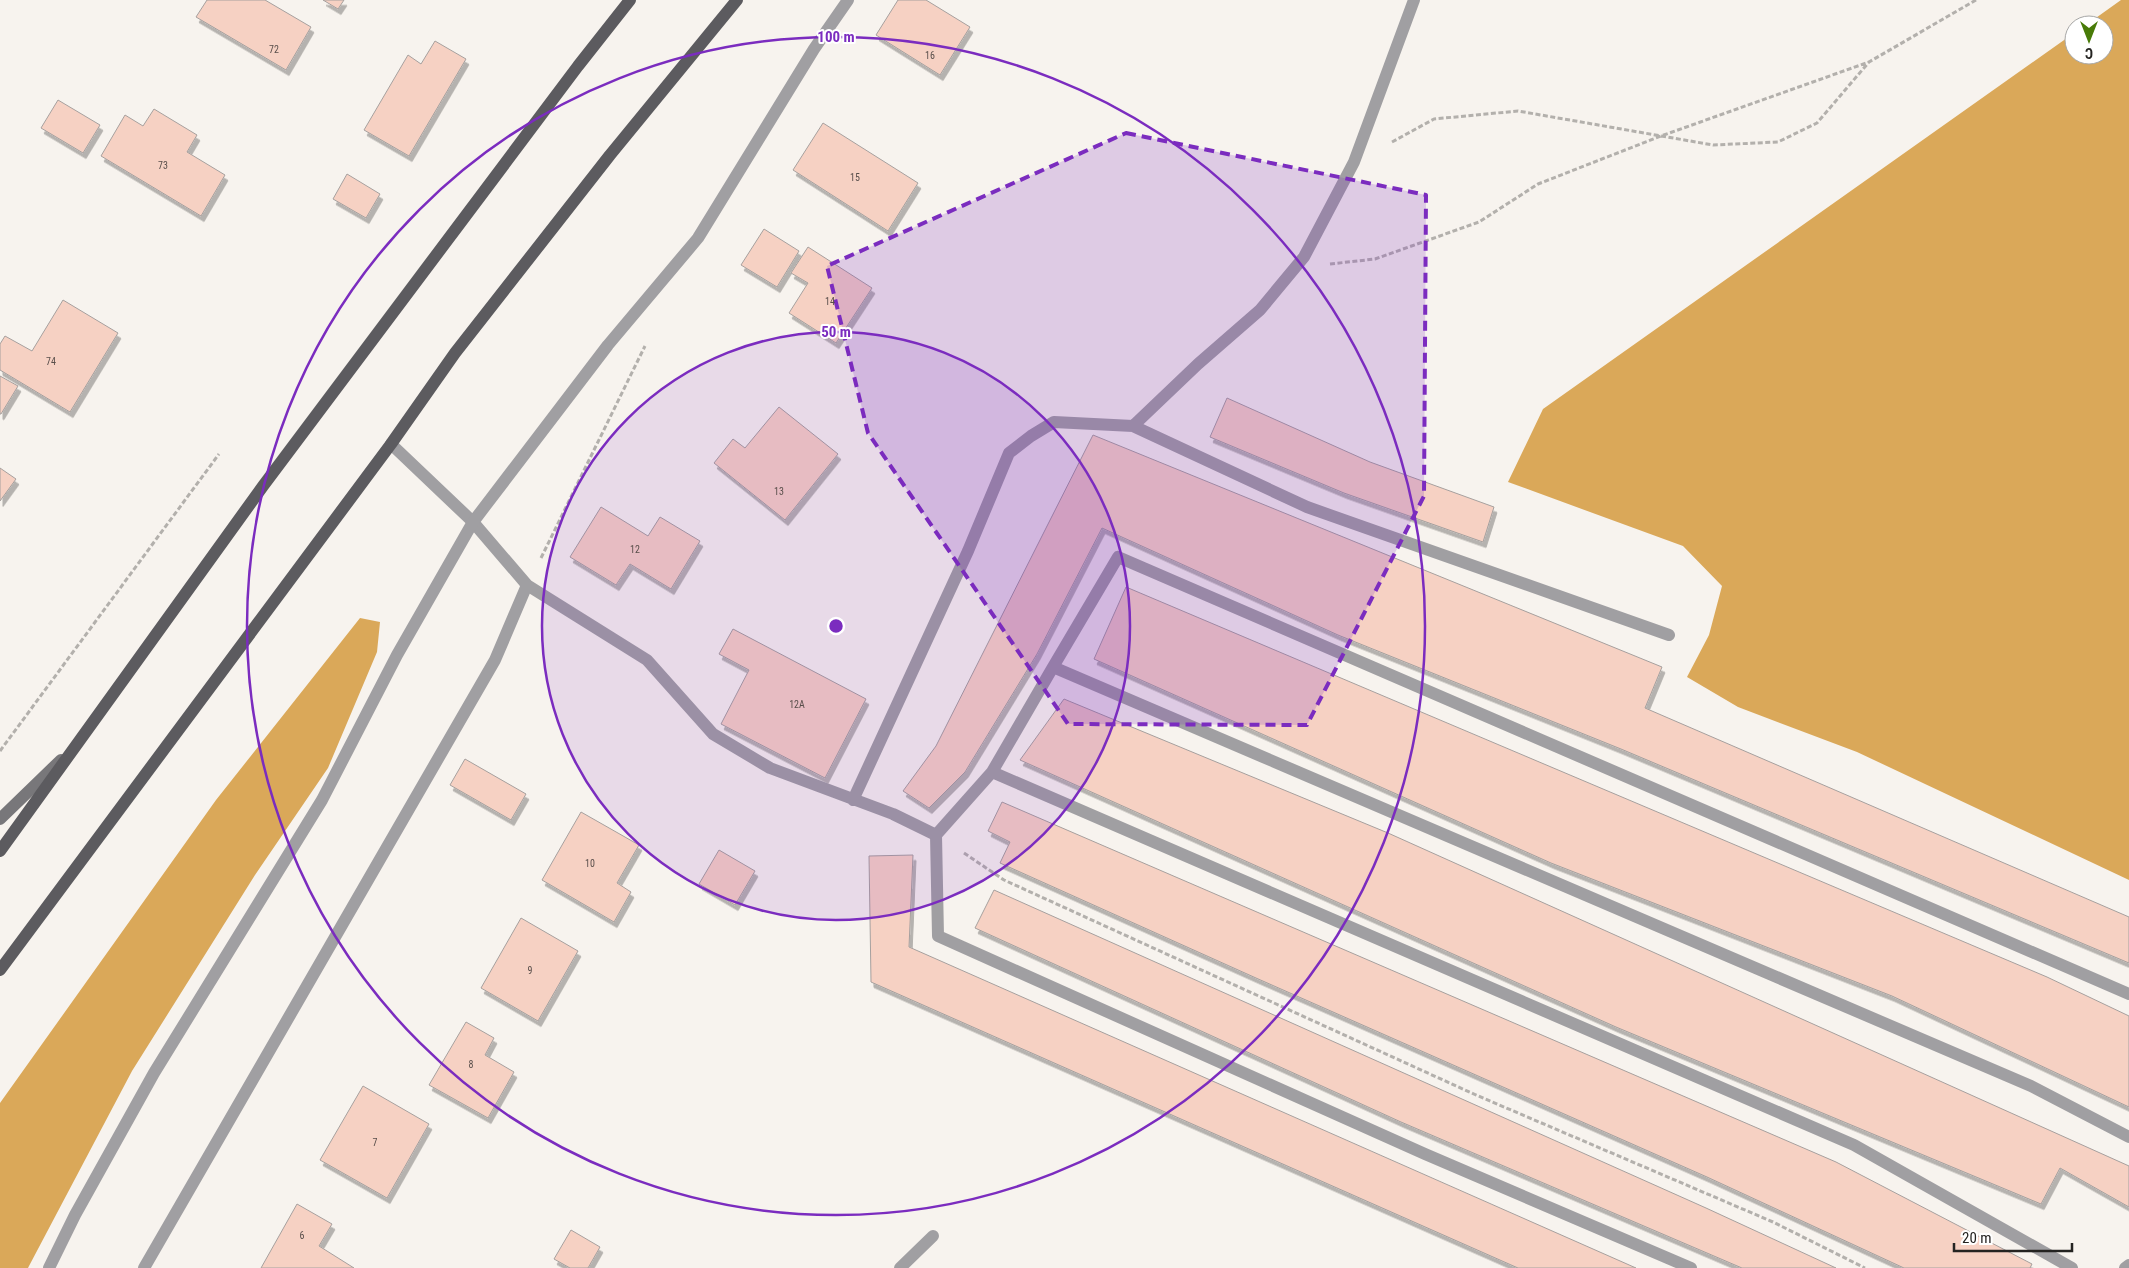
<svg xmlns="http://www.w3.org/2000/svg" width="2129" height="1268" viewBox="0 0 2129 1268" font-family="'Roboto Condensed',sans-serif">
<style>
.forest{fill:#daa859}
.building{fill:#f6d1c3;stroke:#a6a09e;filter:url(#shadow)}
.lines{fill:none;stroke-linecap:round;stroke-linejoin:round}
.path{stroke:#b3b0ac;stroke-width:3;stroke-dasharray:5 2.5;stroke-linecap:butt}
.service{stroke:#a09fa2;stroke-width:12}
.minor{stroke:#a09fa2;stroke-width:12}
.secondary{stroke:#78777a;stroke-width:12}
.primary{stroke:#5c5b5f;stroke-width:12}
.marked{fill:#7b2cbf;fill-opacity:0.2;stroke:#7b2cbf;stroke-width:4;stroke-dasharray:10 6;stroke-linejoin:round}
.ring{fill:none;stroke:#7b2cbf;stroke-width:2.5}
.labels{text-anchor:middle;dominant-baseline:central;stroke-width:4;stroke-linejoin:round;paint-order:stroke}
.number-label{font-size:10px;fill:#584e4a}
.centre{fill:#7b2cbf;stroke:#fff;stroke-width:2.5}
.ring-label{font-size:15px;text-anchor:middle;font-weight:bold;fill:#7b2cbf;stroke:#fff;stroke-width:4;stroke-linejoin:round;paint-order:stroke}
</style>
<defs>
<filter id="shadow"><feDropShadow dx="3" dy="5.5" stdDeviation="0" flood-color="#0004"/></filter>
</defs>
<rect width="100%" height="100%" fill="#f7f3ee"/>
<path class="forest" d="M2121 0H2129V880L1857 752 1738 707 1687 677 1709 635 1722 586 1683 546 1508 482 1543 409 2074 33V55H2104V25H2086Z
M360 618 380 622 377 652 328 768 255 875 132 1071 29 1266 28 1268H0V1103L216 800Z"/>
<path class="building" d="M207 0H265L311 27 286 70 196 17Z
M323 0H344L338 9Z
M898 0H926L970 27 940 75 876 35Z
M435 41 466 59 409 156 364 130 408 55 421 64Z
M58 100 100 125 83 153 41 128Z
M154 109 197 135 187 152 225 175 201 216 101 156 125 115 143 126Z
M823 123 918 183 888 231 793 170Z
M347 174 380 194 366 218 333 199Z
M764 229 799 251 777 287 741 265Z
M808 247 872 288 836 343 789 313 808 283 791 273Z
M63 300 118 333 70 412 0 370V344L5 336 32 351Z
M0 376 18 386 1 414H0Z
M1227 398 1370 462 1494 507 1483 542 1344 493 1210 437Z
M779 407 838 454 785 520 714 463 733 439 745 448Z
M1093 435 1662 667 1645 708 2129 917V963L1621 749 1338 635 1102 528 1037 654 965 772 929 808 903 791 936 746Z
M0 468 16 479 0 501Z
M601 507 648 536 660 517 700 541 671 589 630 564 616 585 570 557Z
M1126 587 2047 977 2129 1016V1107L1892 996 1551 863 1094 659Z
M733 629 866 699 825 778 721 724 749 670 719 654Z
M1064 699 1388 833 2129 1166V1207L2060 1168 2041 1204 1616 1027 1020 760Z
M465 759 526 794 511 820 450 785Z
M1002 802 1836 1162 2032 1264 2030 1268H1904L1707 1177 1256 978 1000 863 1010 842 988 831Z
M581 812 639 845 617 883 631 892 614 922 542 880Z
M719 850 755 871 735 905 699 884Z
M913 855 909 947 1636 1268H1518L871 982 869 856Z
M994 890 1706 1208 1836 1268H1742L1401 1122 975 928Z
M521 918 578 951 538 1021 481 988Z
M466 1022 494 1038 485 1055 514 1072 488 1118 429 1085Z
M363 1086 429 1124 387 1198 320 1160Z
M297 1204 332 1224 319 1246 354 1268H261Z
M571 1230 600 1247 588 1268H570L554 1259Z"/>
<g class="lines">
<path class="path" d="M1392 142 1434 119 1518 111 1713 145 1778 142 1817 123 1869 62 1976 0
M1330 264 1375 259 1479 222 1538 184 1661 136 1869 62
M541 558 645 346
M0 751 219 454
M964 853 1004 880 1476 1095 1773 1222 1865 1268"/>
<path class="service" d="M1133 426 1198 364 1260 310 1304 257 1354 162 1414 0
M391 444 473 522 527 585 647 660 713 734 770 768 893 814 936 835
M1053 667 1118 557 2129 994
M992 772 1854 1145 2072 1268
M853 800 968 551 1009 453 1031 436 1054 422 1133 426 1307 507 1669 635
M144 1268 495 660 527 585
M900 1268 933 1236
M1691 1268 1425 1154 938 936 936 835 992 772 1053 667 2031 1086 2129 1137
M2125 1268 2129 1265"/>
<path class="minor" d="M49 1268 75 1215 154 1073 322 800 397 655 473 522 608 345 698 238 814 49 848 0"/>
<path class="secondary" d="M0 819 61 760"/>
<path class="primary" d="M0 851 263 486 578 66 630 0
M0 970 391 444 455 353 610 155 737 0"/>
</g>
<path class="marked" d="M1126 133 1426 195 1424 496 1307 725 1068 724 868 433 827 266Z"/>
<circle cx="836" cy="626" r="294" fill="#7b2cbf" fill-opacity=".12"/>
<g class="ring">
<circle cx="836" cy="626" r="294"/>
<circle cx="836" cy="626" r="589"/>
</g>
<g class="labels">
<g class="number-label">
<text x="274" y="49">72</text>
<text x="930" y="55">16</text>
<text x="163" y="165">73</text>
<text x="855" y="177">15</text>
<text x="830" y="301">14</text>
<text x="51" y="361">74</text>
<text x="779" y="491">13</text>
<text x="635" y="549">12</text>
<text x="797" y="704">12А</text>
<text x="590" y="863">10</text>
<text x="530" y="970">9</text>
<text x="471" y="1064">8</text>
<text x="375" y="1142">7</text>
<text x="302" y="1235">6</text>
</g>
</g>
<circle cx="836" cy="626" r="8" class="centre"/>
<g class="ring-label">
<text x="836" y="42">100 m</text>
<text x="836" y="337">50 m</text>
</g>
<g transform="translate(2089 40) rotate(180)"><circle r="24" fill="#ffffff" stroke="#a7a7a6"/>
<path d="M0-4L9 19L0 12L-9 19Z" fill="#487b08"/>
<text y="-8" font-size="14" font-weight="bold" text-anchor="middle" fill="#242321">С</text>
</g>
<path d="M1954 1243v8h118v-8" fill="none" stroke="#242321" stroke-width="2.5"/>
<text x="1962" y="1243" font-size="15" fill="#242321" stroke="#ffffff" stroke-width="4" paint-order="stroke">20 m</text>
</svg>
